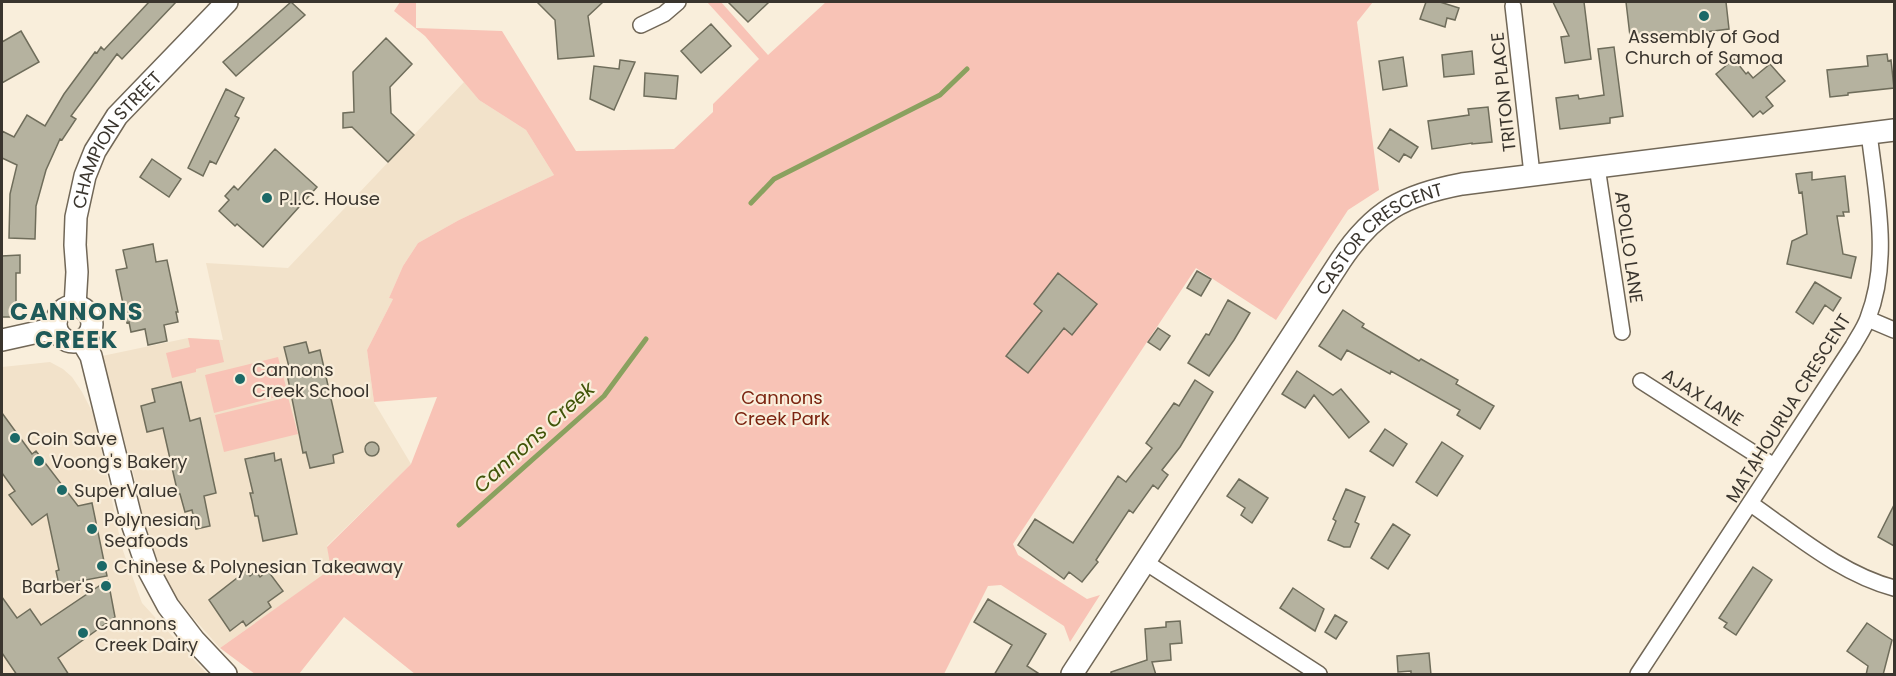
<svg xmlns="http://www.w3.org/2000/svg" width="1896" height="676" viewBox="0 0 1896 676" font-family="Poppins,sans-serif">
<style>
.built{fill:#f2e2ca}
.green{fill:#f8c3b6}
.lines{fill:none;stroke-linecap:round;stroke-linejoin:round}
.stream{stroke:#8aa15f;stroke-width:5}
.building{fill:#b5b29f;stroke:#6f6d5b;stroke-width:1.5}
.street-casing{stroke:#716757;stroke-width:18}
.secondary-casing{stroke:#716757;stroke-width:24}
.street{stroke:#fff;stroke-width:15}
.secondary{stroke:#fff;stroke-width:21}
.poi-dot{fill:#1c6967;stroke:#f9eedb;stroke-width:2}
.labels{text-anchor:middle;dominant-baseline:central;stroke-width:4.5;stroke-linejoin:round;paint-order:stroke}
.poi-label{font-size:18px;fill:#3a352e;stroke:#f9eedb;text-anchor:start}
.street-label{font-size:18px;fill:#3a352e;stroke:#f9eedb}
.park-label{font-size:18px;fill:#7b2410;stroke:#f9eedb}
.water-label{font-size:20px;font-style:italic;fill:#405408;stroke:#f9eedb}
.district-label{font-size:24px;font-weight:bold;letter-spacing:1.5px;fill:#1f5a59;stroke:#f9eedb}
</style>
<rect width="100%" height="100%" fill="#f9eedb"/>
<path class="built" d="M464 82 479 100 526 130 554 175 459 220 418 243 403 266 389 298 393 299 367 350 374 402 411 464 327 546 332 569 220 648 171 593 145 529 134 476 102 356 188 338 223 340 206 263 288 268Z
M50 362 63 369 72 377 82 392 94 415 122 548 142 603 207 674H2V367Z"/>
<path class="green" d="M400 2H416V28L502 31 576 151 674 149 713 112V104L759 59 707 2H721L768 55 826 2H1373L1357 22 1379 190 1348 210 1276 320 1196 268 1013 544 1018 555 1087 599 1100 595 1070 642 1064 626 1001 585 988 586 944 674H415L344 617 299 674H255L220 648 331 569 327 547 411 464 437 397 374 402 367 350 393 299 389 298 403 266 418 243 459 220 554 175 526 130 479 100 425 36 394 11Z
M188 338 219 340 224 362 196 369V372L172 378 166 353 190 347Z
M278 357 288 394 214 413 205 375Z
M288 397 298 434 224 452 215 415Z"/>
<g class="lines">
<path class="stream" d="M751 203 774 179 940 95 967 69
M459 525 604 396 646 339"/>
</g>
<path class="building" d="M149 2H176L122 59 117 54 71 116 76 119 62 140 60 139 46 170 36 206 35 239 9 238 10 194 17 165 2 158V131L14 137 27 115 45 126 64 94 95 52 97 53 101 47 104 50Z
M291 2 305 15 236 76 223 62Z
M537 2H603L588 16 594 56 558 59 555 20Z
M728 2H769L748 22Z
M1426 2H1440L1459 8 1455 20 1447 18 1445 27 1420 19Z
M1553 2H1584L1591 59 1565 63 1561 37 1569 36Z
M1626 2H1726L1729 29 1681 35V33L1643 37 1640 35 1630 36Z
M711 24 731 46 701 73 681 51Z
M21 31 39 62 2 83V42Z
M386 38 412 64 390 87 391 113 414 135 388 162 352 127 343 128V113L354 112 353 72Z
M1614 47 1623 116 1610 118V123L1560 129 1556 98 1578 95 1579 99 1604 95 1598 49Z
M1472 51 1474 74 1444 77 1442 55Z
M1887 54 1888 61 1891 60 1894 88 1848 93V95L1830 97 1827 70 1868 66 1867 56Z
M1403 57 1407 86 1383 90 1379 61Z
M1734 59 1746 74 1748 72 1753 78 1770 64 1785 81 1766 97 1773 106 1763 114 1760 111 1753 117 1716 74Z
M620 60 635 62 614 110 590 99 594 66 619 69Z
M645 73 678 76 676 99 644 96Z
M226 89 244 98 235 116 239 118 216 164 210 161 203 176 188 168Z
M1488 107 1492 142 1472 144V143L1432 149 1428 121 1469 115 1468 109Z
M1390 129 1418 147 1411 158 1404 154 1399 162 1378 148Z
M275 149 317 187 263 247 237 224 235 226 219 211 229 200 225 196 234 186 238 190Z
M152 159 181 179 169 197 140 177Z
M1812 172V180L1845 176 1849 212H1843L1844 216H1837L1843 254 1856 257 1851 278 1787 264 1792 241 1807 234 1802 192 1799 193 1796 174Z
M153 244 156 262 167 260 178 312H176L178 322 164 325 167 341 148 345 145 329 131 332 129 322 127 323 116 270 127 268 123 250Z
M20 255V273H16V317H2V256Z
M1197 271 1211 279 1201 296 1187 288Z
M1058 273 1097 304 1072 335 1064 328 1028 373 1006 356 1042 311 1034 304Z
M1815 282 1841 298 1833 311 1825 305 1813 324 1796 312Z
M1228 300 1250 313 1234 340 1209 376 1188 363 1204 337 1206 334 1209 335Z
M1343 310 1364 324 1362 327 1419 361 1421 359 1458 380 1456 384 1494 406 1480 429 1457 415 1460 410 1391 371 1390 374 1347 350 1341 360 1319 346Z
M1158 328 1170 336 1160 350 1148 342Z
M306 342 309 353 320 350 343 452 333 455 334 463 310 468 306 452 303 453 287 374H289V367L284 347Z
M1297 371 1333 395 1341 389 1369 422 1349 438 1314 395 1305 408 1282 394Z
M1195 380 1213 392 1180 447 1162 470 1168 475 1158 489 1153 485 1133 513 1129 510 1096 560 1098 562 1082 582 1069 572 1064 579 1018 545 1035 519 1073 543 1118 476 1126 482 1152 448 1146 443 1174 403 1179 406Z
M181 382 190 421 200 418 216 493 204 496 210 526 196 529 192 510 185 512 180 494H178L163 428 147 432 141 406 155 402 152 389Z
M2 413 32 454 36 451 78 506 92 503 107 576 59 585 56 571 59 570 47 514 32 525 9 495 15 491 2 473Z
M1385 429 1407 444 1393 466 1370 451Z
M1442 442 1463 456 1437 496 1416 482Z
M365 449a7 7 0 1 1 14 0a7 7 0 1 1-14 0Z
M274 453 275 461 281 459 297 534 263 541 258 516H255L252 501 250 493H253L245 459Z
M1239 479 1268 498 1252 523 1241 515 1245 508 1227 496Z
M1346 489 1365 497 1355 522 1359 524 1350 547H1344L1328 540 1336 521 1333 519Z
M1894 505V546L1878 537Z
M1393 524 1410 535 1388 569 1371 558Z
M1753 567 1772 580 1736 635 1724 627 1727 623 1719 618Z
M246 571 250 576 256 571 260 577 268 571 283 591 268 602 271 607 246 626 243 621 230 631 209 600Z
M108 580 115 617 58 658 69 675H17L2 653V597L17 618 30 609 41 625Z
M1293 588 1324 609 1315 631 1280 608Z
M988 599 1046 634 1027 666 1041 675H994L1012 645 974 622Z
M1335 615 1347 622 1336 639 1325 632Z
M1180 621 1182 643 1170 644 1171 660 1152 662 1156 675H1111V672L1147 660 1145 629 1166 627V622Z
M1867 623 1892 640 1883 675H1866L1868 666 1847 651Z
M1429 653 1431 675H1411V671L1398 672 1397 656Z"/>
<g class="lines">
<g class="street-casing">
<path id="street" d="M1513 6 1532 174
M641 25 664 14 678 2
M1597 167 1622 332
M1868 319 1894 330
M1641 381 1774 466
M1751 504C1796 535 1841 574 1894 588
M1145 562 1319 674
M1638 674 1853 346C1858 337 1865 327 1868 318 1891 259 1876 193 1869 133"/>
</g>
<g class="secondary-casing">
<g id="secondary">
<circle cx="74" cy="324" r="18"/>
<path id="s1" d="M75 306 77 272 75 245 76 217 85 176 95 151 117 116 227 2"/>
<path d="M2 340 56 328"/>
<path d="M82 341 91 356 133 526 147 567 168 606 194 640 226 674"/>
<path id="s2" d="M1072 674 1341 260C1374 211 1404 195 1462 184L1894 130"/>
</g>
</g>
<use href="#street" class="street"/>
<use href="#secondary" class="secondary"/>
</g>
<g class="poi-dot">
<circle cx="1704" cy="16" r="6"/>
<circle cx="267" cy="198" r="6"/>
<circle cx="240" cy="379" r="6"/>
<circle cx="15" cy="438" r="6"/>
<circle cx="39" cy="461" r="6"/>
<circle cx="62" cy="490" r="6"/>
<circle cx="92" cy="529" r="6"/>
<circle cx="102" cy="566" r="6"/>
<circle cx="106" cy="586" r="6"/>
<circle cx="83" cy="633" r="6"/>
</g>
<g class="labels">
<g class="poi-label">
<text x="1704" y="36" text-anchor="middle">Assembly of God<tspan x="1704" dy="21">Church of Samoa</tspan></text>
<text x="279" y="198">P.I.C. House</text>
<text x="252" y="369">Cannons<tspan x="252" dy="21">Creek School</tspan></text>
<text x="27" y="438">Coin Save</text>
<text x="51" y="461">Voong's Bakery</text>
<text x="74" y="490">SuperValue</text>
<text x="104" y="519">Polynesian<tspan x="104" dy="21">Seafoods</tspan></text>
<text x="114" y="566">Chinese &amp; Polynesian Takeaway</text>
<text x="94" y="586" text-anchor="end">Barber's</text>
<text x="95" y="623">Cannons<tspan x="95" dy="21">Creek Dairy</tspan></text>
</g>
<g class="street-label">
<text transform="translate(1503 92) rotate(-96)">TRITON PLACE</text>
<text stroke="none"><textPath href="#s1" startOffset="178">CHAMPION STREET</textPath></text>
<text stroke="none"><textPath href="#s2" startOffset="538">CASTOR CRESCENT</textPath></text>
<text transform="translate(1629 247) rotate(82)">APOLLO LANE</text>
<text transform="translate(1703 397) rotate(32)">AJAX LANE</text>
<text transform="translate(1788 408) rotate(-58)">MATAHOURUA CRESCENT</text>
</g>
<g class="park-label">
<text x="782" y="397">Cannons<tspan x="782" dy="21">Creek Park</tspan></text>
</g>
<g class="water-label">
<text transform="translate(534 437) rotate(-42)">Cannons Creek</text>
</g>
<g class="district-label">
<text x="77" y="311">CANNONS<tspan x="77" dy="28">CREEK</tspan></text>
</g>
</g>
<rect width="1896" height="676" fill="none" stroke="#3a352e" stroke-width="6"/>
</svg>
